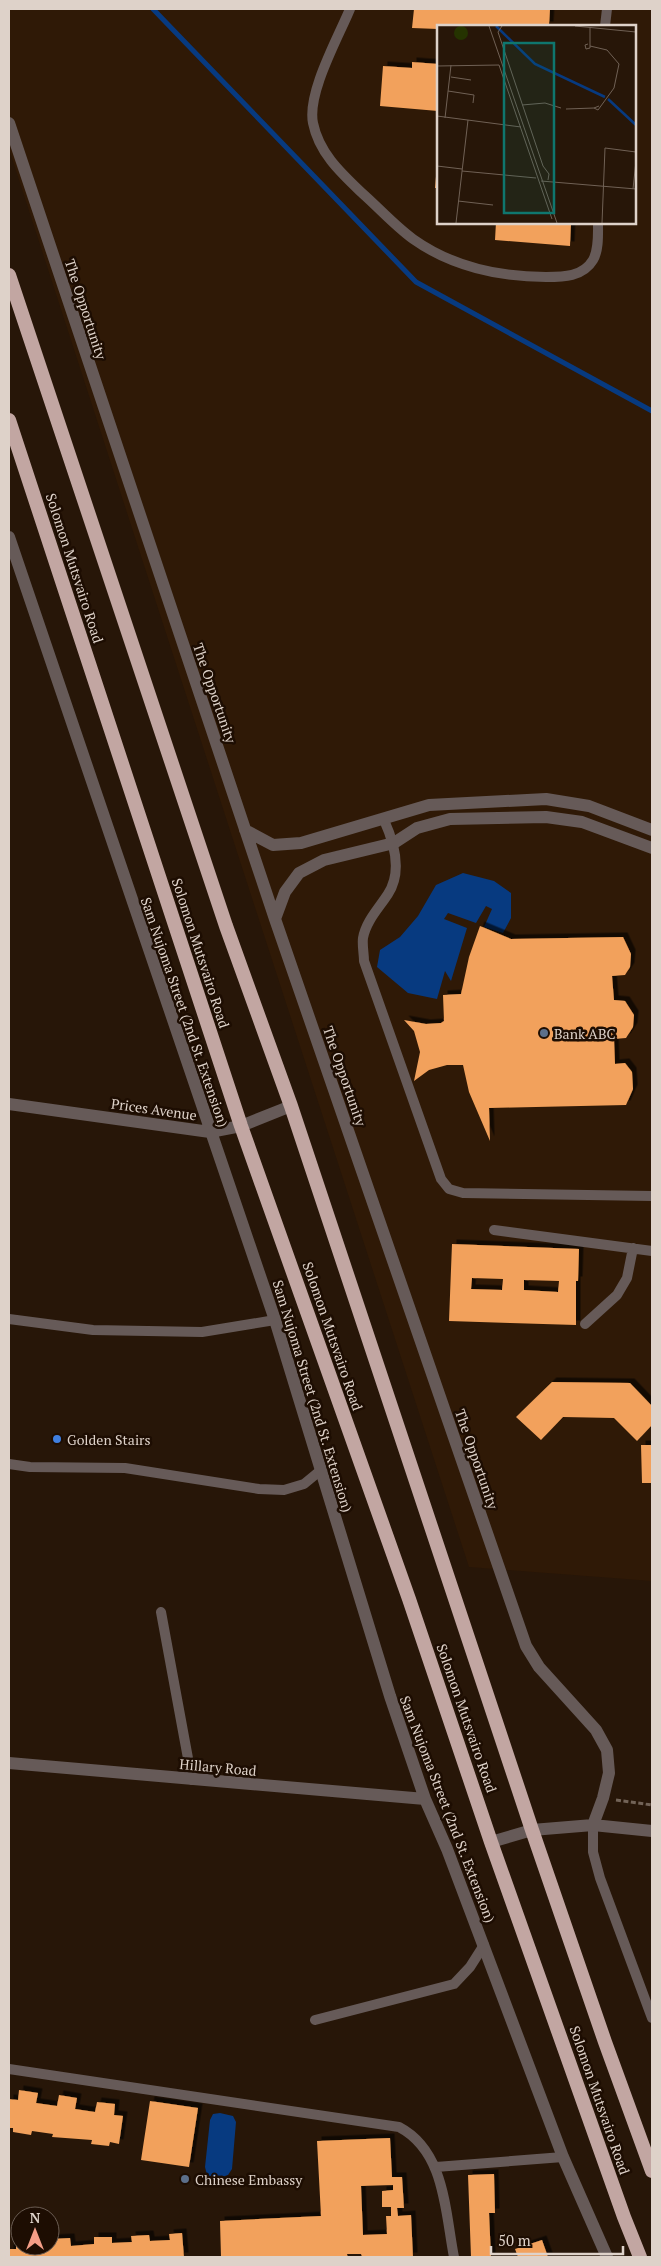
<svg xmlns="http://www.w3.org/2000/svg" width="661" height="2266" viewBox="0 0 661 2266" font-family="'PT Serif',serif">
<style>
.built{fill:#2f1906;fill-rule:evenodd}
.water{fill:#073a80}
.lines{fill:none;stroke-linecap:round;stroke-linejoin:round}
.stream{stroke:#073a80;stroke-width:5}
.building{fill:#f2a15b;fill-rule:evenodd;filter:url(#shadow)}
.path{stroke:#726357;stroke-width:3;stroke-dasharray:5 2.5;stroke-linecap:butt}
.service{stroke:#665a58;stroke-width:10}
.minor{stroke:#665a58;stroke-width:12}
.trunk{stroke:#c2a6a2;stroke-width:14}
.service-dot{fill:#5c6f8a;stroke:#1d0d02;stroke-width:2}
.shop-dot{fill:#3f7fe0;stroke:#1d0d02;stroke-width:2}
.labels{text-anchor:middle;dominant-baseline:central;stroke-width:5;stroke-linejoin:round;paint-order:stroke}
.street-label{font-size:14px;fill:#ded2c9;stroke:#1d0d02}
.poi-label{font-size:14px;fill:#ded2c9;stroke:#1d0d02;text-anchor:start}
.inset-river{fill:none;stroke:#073a80;stroke-width:2.5}
.inset-road{fill:none;stroke:#706155;stroke-width:1}
.view{fill:#0f766e;fill-opacity:0.15;stroke:#0f766e;stroke-width:2.5}
.inset-edge{fill:none;stroke:#ded2c9;stroke-width:2.5}
</style>
<defs>
<filter id="shadow"><feDropShadow dx="4.5" dy="-4.5" stdDeviation="0" flood-color="#0009"/></filter>
</defs>
<rect width="100%" height="100%" fill="#271608"/>
<path class="built" d="M9 9H652V1581L469 1567 9 149ZM438 26H635V222H438Z"/>
<path class="water" d="M463 873 494 881 511 893V918L503 933 484 927 492 909 486 906 476 923 448 913 444 919 467 928 451 981 445 971 437 999 408 993 377 967 380 950 400 937 418 916 436 885Z
M220 2113 233 2116 236 2122 232 2169 228 2175 216 2179 207 2175 205 2167 210 2120 213 2114Z"/>
<g class="lines">
<path class="stream" d="M153 9 416 282 652 411"/>
</g>
<path class="building" d="M414 9H550L549 26H438V29L412 28Z
M412 62 438 64V111L380 106 383 66 412 68Z
M437 165H438V188H435Z
M496 222H571L570 246 495 240Z
M480 926 511 939 623 937 631 954 630 967 625 975 612 976 614 1000 625 1001 634 1015 633 1027 626 1038 614 1039 615 1064 625 1063 632 1072 633 1089 626 1105 489 1108 490 1141 469 1092 463 1065H447L429 1070 414 1081 420 1052 414 1031 404 1020 426 1024 441 1023 444 1021 443 995 461 994 469 957Z
M452 1244 579 1249 578 1281H576V1325L449 1321ZM472 1278 503 1279 502 1290 471 1289ZM524 1280 559 1281 558 1292 524 1290Z
M552 1382 630 1383 652 1406V1425L637 1441 614 1418 563 1417 541 1440 516 1417Z
M641 1445H652V1483H642Z
M19 2090 38 2093 36 2103 57 2106 59 2095 77 2098 75 2109 95 2112 97 2102 115 2104 114 2115 123 2116 119 2144 110 2142 109 2146 91 2144 92 2140 52 2137 53 2134 32 2131 31 2135 13 2132V2128H9V2099L18 2100Z
M150 2101 198 2108 189 2167 141 2160Z
M390 2138 392 2177H402L404 2208H397L398 2216 411 2215 413 2257H362L361 2254H347L348 2257H221L220 2221 321 2216 317 2141ZM393 2185V2190L382 2191V2207H391V2216H386L387 2234 363 2235 361 2186Z
M494 2174 495 2213H489L491 2257H471L468 2175Z
M182 2233 184 2257H9V2249H16V2242H20V2246H34V2248L53 2247 52 2239 70 2238 71 2246 94 2244V2237H112V2243L132 2242 131 2236 149 2235 150 2241 170 2240 169 2234Z
M542 2240 548 2257H518L515 2249Z"/>
<g class="lines">
<path class="path" d="M616 1800 652 1805"/>
<path class="service" d="M350 9C338 38 307 93 313 123 319 153 341 173 362 193 379 208 395 226 413 239 451 266 499 277 546 277 563 277 583 277 593 260 599 250 598 234 598 222
M605 26 607 9
M384 820C394 842 403 871 388 894 379 908 366 921 363 938 362 945 364 954 364 961L441 1179 449 1189 463 1193 652 1196
M494 1230 652 1251
M9 1319 93 1330 202 1332 275 1320
M585 1324 617 1295 627 1278 633 1248
M9 1464 30 1467 125 1468 259 1489 284 1490 304 1484 321 1470
M161 1612 192 1780
M593 1825V1852L600 1878 652 2018
M315 2020 454 1984 470 1967 484 1945
M9 2069 399 2127C445 2151 445 2211 454 2257
M436 2167 563 2157"/>
<path class="minor" d="M9 123 275 919 526 1646 539 1667 596 1730 607 1750 609 1773 603 1798 593 1825
M9 537 275 1320 390 1696 425 1799 447 1849 563 2157 607 2257
M245 830 273 845 301 843 429 805 546 799 589 806 652 830
M275 919 285 892 299 873 324 860 394 843 417 828 450 819 546 817 582 822 652 848
M9 1104 210 1132 241 1126 291 1106
M9 1763 425 1799
M491 1842 532 1830 593 1825 652 1831"/>
<path class="trunk" d="M9 275 226 926 291 1106 532 1830 605 2042 652 2171
M9 420 241 1126 409 1599 491 1842 624 2217 640 2257"/>
</g>
<g class="service-dot">
<circle cx="544" cy="1033" r="5"/>
<circle cx="185" cy="2179" r="5"/>
</g>
<circle class="shop-dot" cx="57" cy="1439" r="5"/>
<g class="labels">
<g class="street-label">
<text transform="translate(86 309) rotate(72)">The Opportunity</text>
<text transform="translate(75 568) rotate(72)">Solomon Mutsvairo Road</text>
<text transform="translate(215 693) rotate(71)">The Opportunity</text>
<text transform="translate(201 953) rotate(72)">Solomon Mutsvairo Road</text>
<text transform="translate(185 1012) rotate(71)">Sam Nujoma Street (2nd St. Extension)</text>
<text transform="translate(345 1076) rotate(71)">The Opportunity</text>
<text transform="translate(154 1109) rotate(8)">Prices Avenue</text>
<text transform="translate(333 1336) rotate(71)">Solomon Mutsvairo Road</text>
<text transform="translate(313 1396) rotate(73)">Sam Nujoma Street (2nd St. Extension)</text>
<text transform="translate(477 1459) rotate(71)">The Opportunity</text>
<text transform="translate(467 1718) rotate(71)">Solomon Mutsvairo Road</text>
<text transform="translate(218 1767) rotate(5)">Hillary Road</text>
<text transform="translate(448 1809) rotate(69)">Sam Nujoma Street (2nd St. Extension)</text>
<text transform="translate(600 2100) rotate(71)">Solomon Mutsvairo Road</text>
</g>
<g class="poi-label">
<text x="554" y="1033">Bank ABC</text>
<text x="67" y="1439">Golden Stairs</text>
<text x="195" y="2179">Chinese Embassy</text>
</g>
</g>
<g transform="translate(437 25)">
<rect width="199" height="199" fill="#271608"/>
<path d="M17 8a7 7 0 1 1 14 0a7 7 0 1 1-14 0Z" fill="#253300"/>
<path class="inset-river" d="M59 1 98 39 168 72M171 74 199 100"/>
<path class="inset-road" d="M52 1 120 198M65 1 61 7 106 141 112 149 111 155M138 1 199 7M151 19 148 20 149 24 153 23V2M153 21 170 25 182 39 177 63 161 85 157 83 162 81M0 41 62 40 115 194M14 52 34 55M11 66 37 70 36 78M85 80 108 78 124 83M129 84 157 83M0 91 84 102M8 93 14 40M0 141 25 144M25 146 99 153M104 156 199 164M196 164 199 136M21 176 56 180M19 198 31 95M165 198 168 123 199 127"/>
<path class="view" d="M67 18H117V188H67Z"/>
<rect width="199" height="199" class="inset-edge"/>
</g>
<rect width="661" height="2266" fill="none" stroke="#ded2c9" stroke-width="20"/>
<g transform="translate(35 2231)"><circle r="24" fill="#1d0d02" stroke="#6a5c52"/>
<path d="M0-4L9 19L0 12L-9 19Z" fill="#f49e87"/>
<text y="-8" font-size="14" font-weight="bold" text-anchor="middle" fill="#ded2c9">N</text>
</g>
<path d="M491 2246v8h132v-8" fill="none" stroke="#ded2c9" stroke-width="2.5"/>
<text x="498" y="2246" font-size="15" fill="#ded2c9" stroke="#1d0d02" stroke-width="4" paint-order="stroke">50 m</text>
</svg>
